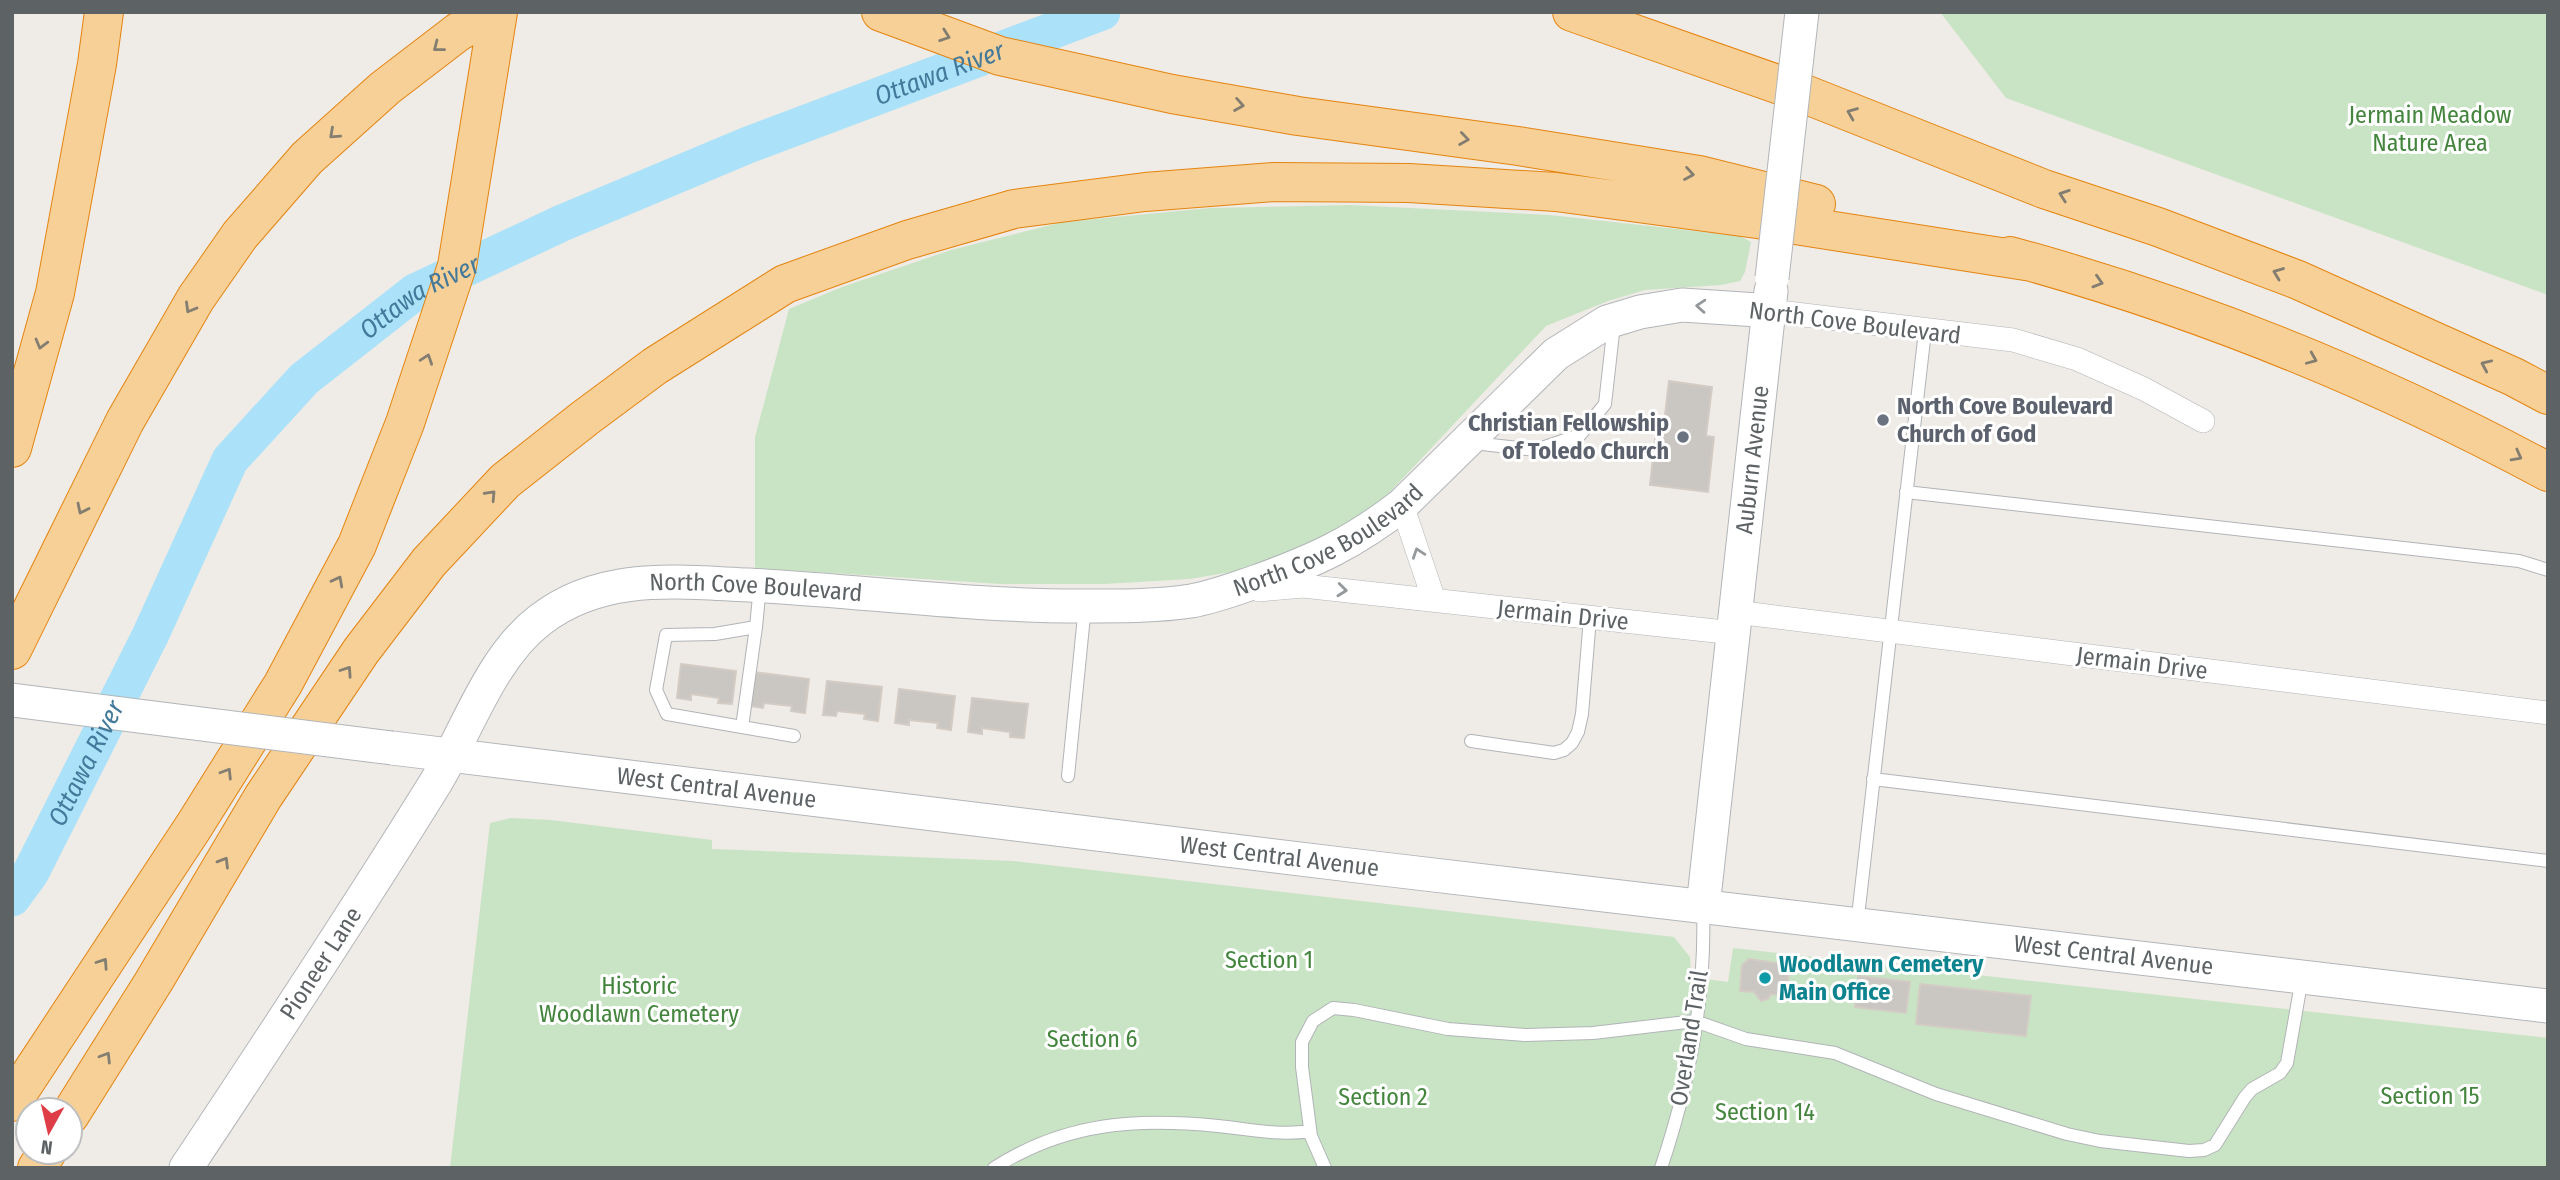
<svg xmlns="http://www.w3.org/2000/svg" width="2560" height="1180" viewBox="0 0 2560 1180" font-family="'Fira Sans Condensed',sans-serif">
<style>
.green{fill:#c9e4c4}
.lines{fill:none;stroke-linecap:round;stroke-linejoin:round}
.river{stroke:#abe2f9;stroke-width:37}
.building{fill:#cac6c2;stroke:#d3ccc4;stroke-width:2}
.lane-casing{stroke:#b1b4b7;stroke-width:14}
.street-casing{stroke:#b1b4b7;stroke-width:24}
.secondary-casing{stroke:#b2b6b9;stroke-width:35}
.highway-casing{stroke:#e48410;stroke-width:40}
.lane{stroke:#fff;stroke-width:12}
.street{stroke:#fff;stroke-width:23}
.secondary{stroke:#fff;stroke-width:33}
.highway{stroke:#f6d096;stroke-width:38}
.secondary-bridge-casing{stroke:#b2b6b9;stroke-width:35;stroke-linecap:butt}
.secondary-bridge{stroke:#fff;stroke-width:33}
.oneway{stroke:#837e71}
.oneway2{stroke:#96999b}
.worship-dot{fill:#6b7280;stroke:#fff;stroke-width:2.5}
.culture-dot{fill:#0f9aa8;stroke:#fff;stroke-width:2.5}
.labels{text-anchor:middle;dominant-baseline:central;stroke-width:6;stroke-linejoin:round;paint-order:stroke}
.park-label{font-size:24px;fill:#43853c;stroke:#fff}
.street-label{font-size:24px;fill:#5d6265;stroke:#fff}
.worship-label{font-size:24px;font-weight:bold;fill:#5b616d;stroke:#fff;text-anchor:start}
.culture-label{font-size:24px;font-weight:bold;fill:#0d838f;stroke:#fff;text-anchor:start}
.water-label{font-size:26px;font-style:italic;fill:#43799a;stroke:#fff}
</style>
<rect width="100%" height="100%" fill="#efebe6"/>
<path class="green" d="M1940 12H2548V295L2006 98Z
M1350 205 1550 215 1740 236 1751 242 1745 272 1740 281 1721 285 1645 290 1608 301 1546 326 1374 509 1268 566 1189 579 1105 584H1001L755 568V437L789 309 842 287 951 250 1063 222 1210 208Z
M511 818 551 820 712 840V849L1013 861 1674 937 1690 957 1691 977 1728 982 1733 948 2548 1038V1168H450L490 823Z"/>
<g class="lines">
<path class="river" id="s1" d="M12 898 31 872 150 636 230 460 304 379 415 292 562 223 748 145 1102 12"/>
</g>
<path class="building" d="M1669 381 1712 387 1706 436 1714 437 1708 492 1650 485 1656 431 1663 432Z
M681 664 736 671 732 704 718 703 719 698 691 694V700L677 698Z
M753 672 809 679 805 713 791 711 792 706 764 703 763 708 749 706Z
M827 681 882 687 878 721 864 719 865 714 837 711 836 716 823 715Z
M899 689 955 696 951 730 937 728 938 723 909 720V725L895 723Z
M972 698 1028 704 1024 738 1010 737V732L982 728V734L968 732Z
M1749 959 1790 965 1786 996 1771 994 1768 999 1761 1001 1754 992 1740 991 1742 965Z
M1858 976 1910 982 1906 1013 1855 1007Z
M1920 984 2031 996 2026 1036 1916 1024Z"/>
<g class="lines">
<g class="lane-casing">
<path id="lane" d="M1473 443 1536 450 1580 435 1605 404 1614 324
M1906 492 2519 561 2548 570
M756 627 742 727 794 736
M742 727 667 714 656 690 666 635 715 634 756 627 760 586
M1471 741 1554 753 1564 750 1572 743 1578 732 1582 714 1590 618
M1068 776 1085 606
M1873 779 2548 861
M1857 925 1925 331
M994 1168C1066 1122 1136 1118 1218 1126 1248 1129 1280 1136 1310 1131
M1325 1168 1311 1136 1302 1067V1042L1313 1021 1333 1008 1354 1010 1448 1029 1525 1035 1593 1033 1695 1021 1746 1039 1835 1053 1936 1094 2067 1134 2100 1141 2189 1151 2204 1150 2215 1145 2245 1097 2252 1089 2280 1073 2287 1063 2302 978
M1661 1168C1689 1085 1706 994 1703 907"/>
</g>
<g class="street-casing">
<path id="street" d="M1769 313H1787L2013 340 2077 359 2144 389 2203 421
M1402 505 1434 600
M1259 590 1303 586 1734 633
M1736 612 2548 713"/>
</g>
<g class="secondary-casing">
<g id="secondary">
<path id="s2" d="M392 748 1366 867 2548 1006"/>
<path id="s3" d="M1703 907 1771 291"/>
<path id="s4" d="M186 1168C271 1040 355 913 436 782 467 731 491 657 540 620 602 572 676 582 749 585 863 591 976 607 1090 606 1124 606 1158 606 1191 601 1214 597 1237 588 1258 581 1316 560 1353 543 1402 505L1556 354 1607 322 1640 312 1682 305 1758 310 1769 313"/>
</g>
</g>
<g class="highway-casing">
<path id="highway" d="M881 12 1000 56 1172 94 1298 116 1518 146 1699 175 1816 204
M1572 12 1797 91 2044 189 2158 227 2298 280 2514 377 2548 395
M2010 256C2197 307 2377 380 2548 472
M12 448 55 293 97 64 104 12
M12 650 125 421 196 298 240 235 307 158 385 88 458 32 494 12
M12 1102 194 826 283 684 357 545 405 423 457 266 498 12
M70 1115 154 981 263 797 361 651 429 562 505 481 585 418 655 366 785 284 907 240 1014 209 1145 192 1274 182 1409 183 1556 192 1757 219 2032 262
M37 1168 47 1152"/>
</g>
<use href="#lane" class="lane"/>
<use href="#street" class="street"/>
<use href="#secondary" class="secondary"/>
<use href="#highway" class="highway"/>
<g class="secondary-bridge-casing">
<path id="secondary-bridge" d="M1772 278 1802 12
M12 700 392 748"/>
</g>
<use href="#secondary-bridge" class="secondary-bridge"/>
</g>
<defs><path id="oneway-chevron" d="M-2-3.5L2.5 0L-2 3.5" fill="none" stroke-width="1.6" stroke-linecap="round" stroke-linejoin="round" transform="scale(1.75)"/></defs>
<g class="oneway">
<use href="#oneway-chevron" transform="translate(945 36) rotate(20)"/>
<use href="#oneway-chevron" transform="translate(438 47) rotate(142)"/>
<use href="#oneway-chevron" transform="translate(1239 105) rotate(10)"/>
<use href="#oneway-chevron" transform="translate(1852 113) rotate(-158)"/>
<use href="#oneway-chevron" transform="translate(334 134) rotate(138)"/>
<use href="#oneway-chevron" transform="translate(1464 139) rotate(8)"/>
<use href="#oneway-chevron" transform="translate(1689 174) rotate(10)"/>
<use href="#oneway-chevron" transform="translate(2064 195) rotate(-161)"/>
<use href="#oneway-chevron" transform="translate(2278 273) rotate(-159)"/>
<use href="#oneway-chevron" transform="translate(2098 282) rotate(17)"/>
<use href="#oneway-chevron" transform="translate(190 308) rotate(120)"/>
<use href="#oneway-chevron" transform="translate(41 344) rotate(105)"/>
<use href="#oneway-chevron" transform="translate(427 359) rotate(-71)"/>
<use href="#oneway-chevron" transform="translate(2312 359) rotate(23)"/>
<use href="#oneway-chevron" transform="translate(2486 365) rotate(-156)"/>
<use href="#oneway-chevron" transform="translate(2517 456) rotate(28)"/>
<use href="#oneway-chevron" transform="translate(491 495) rotate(-47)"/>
<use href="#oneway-chevron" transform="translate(82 509) rotate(116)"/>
<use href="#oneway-chevron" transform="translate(338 581) rotate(-62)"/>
<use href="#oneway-chevron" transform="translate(347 671) rotate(-56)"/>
<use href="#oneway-chevron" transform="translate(227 773) rotate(-58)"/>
<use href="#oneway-chevron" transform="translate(224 862) rotate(-59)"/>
<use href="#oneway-chevron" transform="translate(103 963) rotate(-56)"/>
<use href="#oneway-chevron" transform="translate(106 1057) rotate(-58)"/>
</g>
<g class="oneway2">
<use href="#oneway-chevron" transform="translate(1701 306) rotate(-176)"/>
<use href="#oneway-chevron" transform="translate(1418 553) rotate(-109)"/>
<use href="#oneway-chevron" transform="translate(1342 590) rotate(6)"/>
</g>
<g class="worship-dot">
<circle cx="1883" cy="420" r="7"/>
<circle cx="1683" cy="437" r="7"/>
</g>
<circle class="culture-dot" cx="1765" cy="978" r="7"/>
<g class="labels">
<g class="park-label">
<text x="2430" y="115">Jermain Meadow<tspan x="2430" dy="28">Nature Area</tspan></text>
<text x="1269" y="960">Section 1</text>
<text x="639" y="986">Historic<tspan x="639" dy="28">Woodlawn Cemetery</tspan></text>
<text x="1092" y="1039">Section 6</text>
<text x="2430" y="1096">Section 15</text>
<text x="1383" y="1097">Section 2</text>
<text x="1765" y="1112">Section 14</text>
</g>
<g class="street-label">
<text transform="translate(1855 323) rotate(7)">North Cove Boulevard</text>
<text stroke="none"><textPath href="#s3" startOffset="450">Auburn Avenue</textPath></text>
<text stroke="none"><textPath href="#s4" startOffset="1465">North Cove Boulevard</textPath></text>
<text stroke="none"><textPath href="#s4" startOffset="878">North Cove Boulevard</textPath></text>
<text transform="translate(1563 615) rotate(6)">Jermain Drive</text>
<text transform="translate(2142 663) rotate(7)">Jermain Drive</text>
<text stroke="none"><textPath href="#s2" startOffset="327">West Central Avenue</textPath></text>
<text stroke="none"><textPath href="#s2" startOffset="894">West Central Avenue</textPath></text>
<text stroke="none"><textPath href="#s2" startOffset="1734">West Central Avenue</textPath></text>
<text stroke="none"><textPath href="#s4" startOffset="245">Pioneer Lane</textPath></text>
<text transform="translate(1689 1038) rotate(-81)">Overland Trail</text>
</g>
<g class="worship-label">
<text x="1897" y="406">North Cove Boulevard<tspan x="1897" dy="28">Church of God</tspan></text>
<text x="1669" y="423" text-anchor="end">Christian Fellowship<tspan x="1669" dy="28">of Toledo Church</tspan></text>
</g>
<g class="culture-label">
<text x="1779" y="964">Woodlawn Cemetery<tspan x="1779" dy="28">Main Office</tspan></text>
</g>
<g class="water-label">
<text stroke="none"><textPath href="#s1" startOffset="1309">Ottawa River</textPath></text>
<text stroke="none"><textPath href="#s1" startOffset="742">Ottawa River</textPath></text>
<text stroke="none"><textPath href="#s1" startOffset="154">Ottawa River</textPath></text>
</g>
</g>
<rect width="2560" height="1180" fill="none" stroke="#5d6265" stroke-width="28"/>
<g transform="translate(49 1131) rotate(188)"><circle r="33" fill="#ffffff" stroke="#bec0c1" stroke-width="2"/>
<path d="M0-5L12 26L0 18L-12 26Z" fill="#de3d47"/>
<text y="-10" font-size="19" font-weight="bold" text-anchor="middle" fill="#5d6265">N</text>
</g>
</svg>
